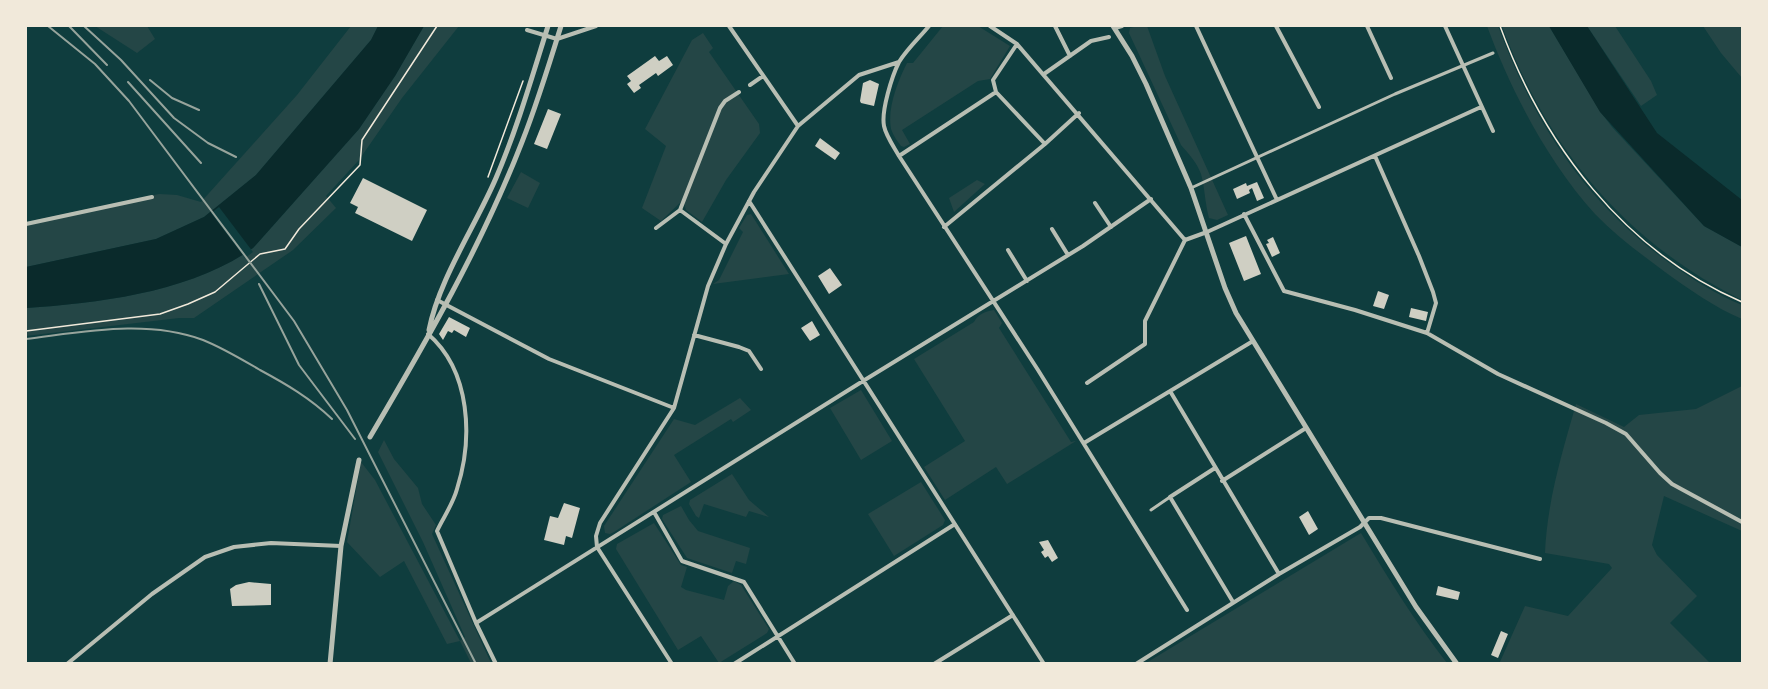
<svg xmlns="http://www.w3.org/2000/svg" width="1768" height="689" viewBox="0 0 1768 689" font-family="'Fira Sans',sans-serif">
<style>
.green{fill:#244646}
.water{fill:#0a2a2b}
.pier{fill:#0f3d3e}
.building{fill:#cfcfc3}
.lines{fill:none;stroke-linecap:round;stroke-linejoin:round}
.path{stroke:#f1e9da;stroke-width:1.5}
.pedestrian{stroke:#b8beb3;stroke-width:3}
.minor{stroke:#b8beb3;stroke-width:4}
.tertiary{stroke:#b8beb3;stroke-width:5}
.rail{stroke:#97a49c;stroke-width:2}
</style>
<rect width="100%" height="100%" fill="#0f3d3e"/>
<path class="green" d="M95 26H147L155 39 137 53Z
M351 26H378L371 40 256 175 204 217 156 239 26 267V222L159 194 177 195 201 202 297 95Z
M424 26H459L402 98 359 160 326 196 336 208 293 250 194 318H179L26 336V308C100 303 191 292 253 248L359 129 395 76Z
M943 26H978L1010 46 990 79 978 81 902 130 910 144 904 147 901 146C897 141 893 135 891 129 887 108 898 81 907 63H913Z
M1137 26H1147L1165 76 1228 215 1217 220 1209 218C1205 204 1205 189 1201 174 1197 163 1189 154 1181 145L1129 33 1130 28Z
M1487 26H1498C1533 121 1584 201 1668 262 1692 279 1715 294 1742 305V319C1714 307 1690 290 1665 272 1641 254 1616 236 1595 214 1548 162 1511 91 1487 26Z
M1502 26H1549L1600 111 1612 127 1704 226 1742 247V300C1625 242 1547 148 1502 26Z
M1587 26H1615L1651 81 1657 95 1641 106Z
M1703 26H1742V78L1721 53Z
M703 33 713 48 709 52 759 124 760 133 726 180 702 222 686 210 683 200 661 221 642 208 666 146 645 129 692 40Z
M521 172 540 183 528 208 507 198Z
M977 180 985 184 954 212 949 198Z
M751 214 789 274 713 284 719 280 743 232 739 228 747 215Z
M994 310 1002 323 999 328 1071 442 1076 441 1007 484 996 467 945 500 924 467 965 441 914 359 974 322C978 314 986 311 994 310Z
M1742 386V531L1664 496 1652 545 1657 555 1697 596 1670 623 1710 663 1499 664 1525 606 1568 616 1612 568 1609 564 1545 553C1547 502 1562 453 1576 404L1624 427 1639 415 1696 409Z
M861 390 892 441 861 460 830 408Z
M740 398 751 410 733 422 731 419 674 455 691 482 614 532 610 534 605 533 604 526 674 419 695 425Z
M384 440 394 459 418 488 422 504 436 525 432 534 491 663H471L460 641 447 644 404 561 380 577 347 542 361 462 375 480 460 641 465 637 423 542 378 452Z
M732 474 749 500 769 517 749 511 746 517 704 504 699 518 696 516 689 504 690 500Z
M921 482 945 520 943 525 894 556 868 514Z
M681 506 689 520 698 531 750 548 746 564 736 561 732 573 687 558 662 519 663 515Z
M654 523 681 565 687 567 681 587 686 590 724 600 728 586 734 581 741 585 769 629 767 633 719 663 701 636 678 650 616 549 617 544Z
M1361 533C1388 578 1415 622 1447 663H1146Z"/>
<path class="water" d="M378 26H424L395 76 359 129 253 248C191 292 100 303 26 308V267L156 239 204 217 256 175 371 40Z
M1549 26H1587L1657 133 1742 200V247L1704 226 1600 112Z"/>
<path class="pier" d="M219 207 253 252 245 258 211 213Z"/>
<path class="building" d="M655 56 659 61 667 56 673 65 658 76 656 73 639 85 641 88 634 93 627 84 631 81 627 76Z
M870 80 879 84 874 106 861 103 860 101 863 83Z
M548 109 561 114 547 149 534 144Z
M820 138 840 153 835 160 815 146Z
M363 178 427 210 412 241 355 213 358 207 350 203Z
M1257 182 1264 198 1257 201 1252 188 1249 190 1250 193 1237 199 1233 189 1246 183 1247 186Z
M1246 236 1261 274 1244 281 1229 243Z
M1273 237 1280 253 1272 257 1266 244 1269 243 1267 240Z
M830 268 842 285 829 294 818 276Z
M1378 291 1389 295 1384 309 1373 306Z
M1411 308 1428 312 1426 321 1409 317Z
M449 317 470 328 466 337 454 330 452 333 448 331 443 340 439 334Z
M812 321 820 335 810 341 801 328Z
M564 503 580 508 572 538 566 536 564 545 544 540 550 516 558 518Z
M1308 511 1318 529 1309 535 1299 517Z
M1048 540 1058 558 1052 562 1048 556 1045 558 1041 552 1044 550 1039 542Z
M249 582 271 584V605L232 606 230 589 236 585Z
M1438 586 1460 592 1458 600 1436 595Z
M1501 631 1508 634 1498 658 1491 655Z"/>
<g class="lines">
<path class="path" d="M1500 26C1543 144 1624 251 1742 302
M488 177 523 81
M26 331 160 314 188 304 215 292 260 254 285 249 299 229 360 165 362 140 437 26"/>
<path class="pedestrian" d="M1191 188 1395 94 1493 53
M1151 510 1170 497"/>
<path class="minor" d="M729 26 798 126
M929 26C920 37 907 49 899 62 892 76 881 111 884 126 886 136 894 147 899 156L1038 370 1187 610
M990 26 1017 44 1185 240 1207 232 1481 107
M1055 26 1070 56
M1196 26 1277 200
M1276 26 1319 107
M1367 26 1391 78
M1445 26 1493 131
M1115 28 1122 26
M527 30 557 39 596 26
M1017 44 993 80 996 92 1045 144
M1044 74 1091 41 1109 37
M750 85 763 76
M899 156 996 92
M1375 156 1419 256 1433 292 1436 303 1427 333
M749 201 1044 664
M1095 203 1111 227
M1244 214 1284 291 1355 310 1427 333 1498 374 1606 423 1626 434 1660 473 1672 484 1742 522
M26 224 152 197
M944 227 1045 144 1079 113
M656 228 680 210
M1052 229 1068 255
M726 244 680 210 720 108 725 101 739 92
M1008 250 1027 281
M437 300 549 359 674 408
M428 334C471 371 473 439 457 489 453 504 443 518 437 531L476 623 496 664
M694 335 739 347 749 351 761 369
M1087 383 1145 344V321L1185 240
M1170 391 1279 574
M1084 443 1253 341
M1215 468 1170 497 1233 602
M1222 481 1306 428
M654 512 682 561 744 582 795 664
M476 623 863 381 1083 246 1151 199
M67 664 152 594 205 557 234 547 271 543 341 546
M672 664 597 547 596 536 600 523 674 408 708 286 726 244 754 192 798 126 859 75 899 62
M734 664 955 524
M934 664 1013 615
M1136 664 1279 574 1360 527 1369 518H1381L1540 559"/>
<path class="tertiary" d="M1113 26 1132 56 1146 84 1191 188 1225 288 1236 313 1416 607 1457 664
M429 330C439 279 475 227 496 178 517 129 532 77 548 26
M370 437C426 342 482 245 522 142 537 104 549 65 561 26
M330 664 341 546 359 460"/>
<path class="rail" d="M48 26 95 64 129 101 294 321 347 410 476 664
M69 26 107 65
M84 26 121 60 174 118 208 143 236 157
M150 80 172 98 199 110
M128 82 201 163
M259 284 299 365 355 439
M26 339C84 332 146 319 203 340 223 348 241 359 260 370 286 384 310 398 332 419"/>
</g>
<rect width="1768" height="689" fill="none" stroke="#f1e9da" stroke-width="54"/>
</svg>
